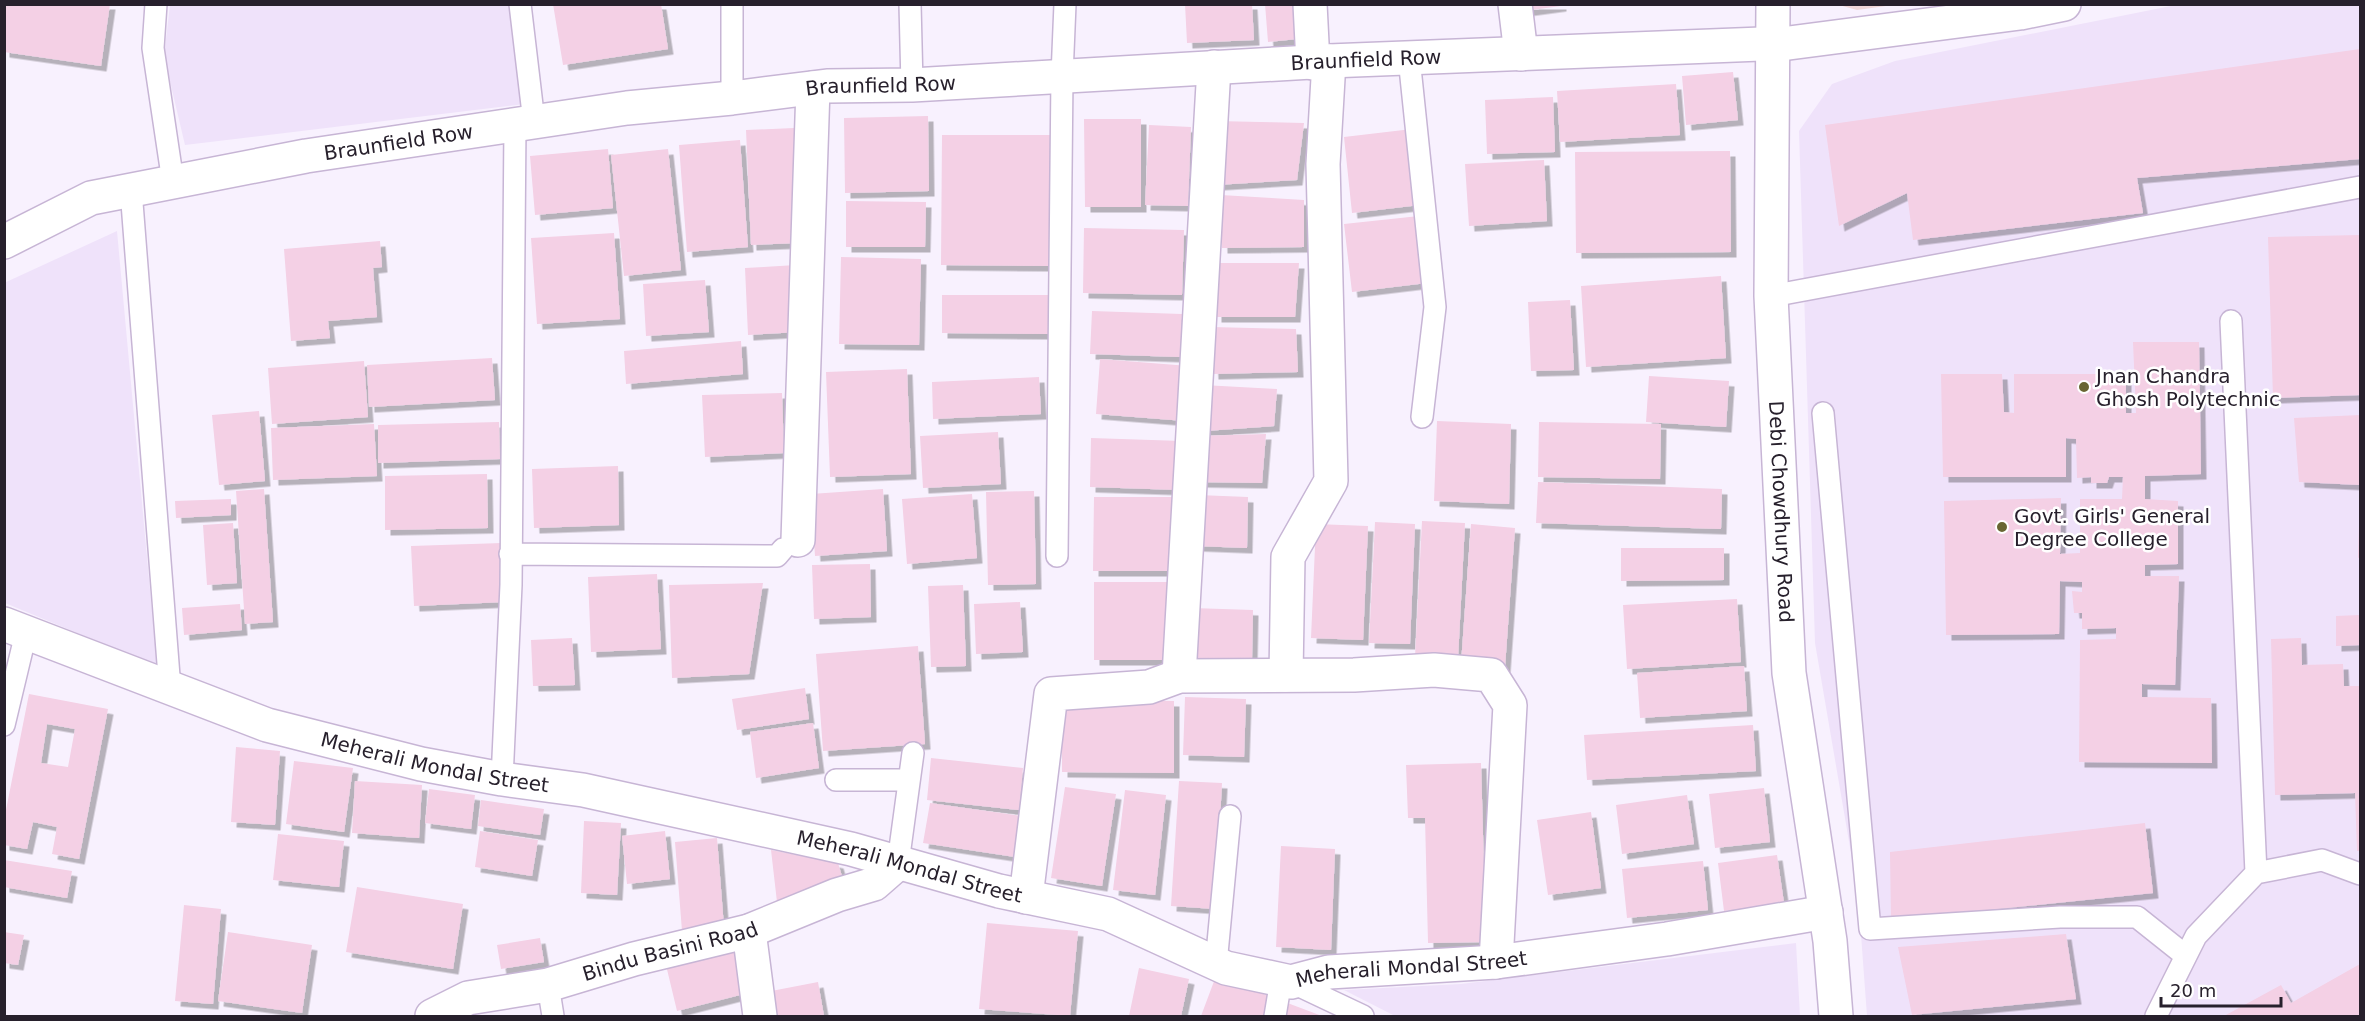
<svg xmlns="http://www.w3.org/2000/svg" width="2365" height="1021" viewBox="0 0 2365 1021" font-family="'DejaVu Sans',sans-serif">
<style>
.built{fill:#efe2fa}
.green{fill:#f0d6d8}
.building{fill:#f4d0e5;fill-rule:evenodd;filter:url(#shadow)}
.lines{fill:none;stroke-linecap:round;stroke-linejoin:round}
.lane-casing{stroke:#c7b5d5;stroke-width:24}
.street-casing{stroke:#c7b5d5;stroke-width:36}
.lane{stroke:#fff;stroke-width:21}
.street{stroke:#fff;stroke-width:33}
.poi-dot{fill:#686532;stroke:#fff;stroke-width:2}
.labels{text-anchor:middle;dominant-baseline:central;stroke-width:5;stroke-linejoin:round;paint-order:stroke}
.street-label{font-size:20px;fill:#27202c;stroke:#fff}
.poi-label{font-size:20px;fill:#27202c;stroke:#fff;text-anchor:start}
</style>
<defs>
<filter id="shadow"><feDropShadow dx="5.5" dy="5.5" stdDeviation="0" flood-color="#0004"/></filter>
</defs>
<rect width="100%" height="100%" fill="#f8f1fe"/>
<path class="built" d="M170 5H512L525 104 185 145 164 56Z
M2176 5H2360V1016H1867L1858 894 1815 643 1799 131 1832 84 1895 61Z
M117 231 157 666 5 603 4 283Z
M1796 943 1800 1016H1395L1344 990 1461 984Z"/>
<path class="green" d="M1839 5V4L1893 5 1857 10Z"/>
<path class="building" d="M4 4H110L101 66 4 52Z
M553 4H661L668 49 563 65Z
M1185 4H1252L1254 40 1187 43Z
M1265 4H1304L1307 38 1268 42Z
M1523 4H1561V6L1524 11Z
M2360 49V159L2137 178 2143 213 1913 240 1907 193 1839 226 1825 125Z
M1733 72 1738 120 1686 125 1682 76Z
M1676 84 1680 135 1560 142 1557 91Z
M1553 97 1555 152 1487 154 1485 100Z
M928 116 929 191 845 193 844 118Z
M1084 119H1141V207H1085Z
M1216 121 1304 123 1297 180 1216 185Z
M1149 125 1191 127 1188 206 1145 205Z
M794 128 799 243 751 245 746 130Z
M1412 129 1420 205 1352 213 1344 137Z
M942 135H1050L1049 266 941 265Z
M740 140 748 247 687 252 679 145Z
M608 149 613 208 535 215 530 156Z
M668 149 681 270 624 276 611 155Z
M1730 151 1731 252 1576 253 1575 152Z
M1544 160 1547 221 1469 226 1465 164Z
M1221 195 1304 200V247L1222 248Z
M846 201 926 202 925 247H846Z
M1419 216 1427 283 1352 292 1344 224Z
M1084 228 1184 230 1182 295 1083 293Z
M614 233 620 319 537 324 531 238Z
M2360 235V395L2273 398 2268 237Z
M380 241 382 267 373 268 377 317 328 321 330 338 291 341 284 249Z
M841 257 921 259 919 345 839 344Z
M1216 263H1299L1295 317H1216Z
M796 265 799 332 748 335 745 268Z
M1721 276 1726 358 1586 367 1581 286Z
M705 280 709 332 646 336 643 284Z
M942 295H1049L1048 334 942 333Z
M1570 300 1574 370 1531 371 1528 302Z
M1092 311 1182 314 1180 357 1090 354Z
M1211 327 1296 329 1298 372 1213 374Z
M741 341 743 374 626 384 624 351Z
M2133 342H2199L2201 474 2145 476V499L2178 501V564L2145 565V576H2179L2175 685 2142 684V697L2211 698 2212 763 2079 762 2080 640 2116 639V628L2082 629V613H2074L2072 591 2082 592V582L2060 581 2059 634 1946 635 1944 501 2061 498 2060 554 2080 553V499H2122L2123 477H2109L2107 483H2091V477L2077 478 2076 439 2066 438V477H1943L1941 374H2002L2004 412 2014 413V374H2126V413H2136Z
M492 358 495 400 369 407 367 365Z
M1100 359 1189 366 1185 421 1096 414Z
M364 361 368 417 272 424 268 368Z
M907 369 911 474 830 477 826 372Z
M1649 376 1729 381 1726 427 1646 422Z
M1039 377 1041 414 933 419 932 382Z
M1203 385 1277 389 1274 426 1205 431Z
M782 393 784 453 705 457 702 395Z
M259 411 265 481 219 485 212 415Z
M2360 415V485L2299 482 2294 418Z
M1437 421 1511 424 1509 504 1434 501Z
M499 422 500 459 378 463V425Z
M1539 422 1661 424 1660 479 1538 477Z
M374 424 377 476 273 480 271 428Z
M998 432 1001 484 923 488 920 436Z
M1266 434 1262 483 1197 482 1198 436Z
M1091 438 1182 441 1180 490 1090 487Z
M618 466 619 525 534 528 532 469Z
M487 474 488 528 385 530V476Z
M1538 482 1722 489 1721 529 1536 523Z
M264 489 273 622 245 624 236 491Z
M883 489 887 551 815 556 811 494Z
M1034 491 1036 584 988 585 986 492Z
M972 494 977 558 907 564 902 499Z
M1198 495 1248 497 1247 548 1196 546Z
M1094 497H1179V571H1093Z
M231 499V515L176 518 175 501Z
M1422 521 1465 523 1458 659 1415 657Z
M1375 522 1415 524 1410 644 1369 643Z
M233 523 237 583 207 585 203 525Z
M1316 524 1368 526 1363 640 1311 638Z
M1471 524 1515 528 1505 667 1461 664Z
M2359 526H2360V557L2358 558Z
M502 543 505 602 414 606 411 546Z
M1621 548H1724V580L1621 581Z
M870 564 871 617 814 619 812 565Z
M657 574 661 649 591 652 588 577Z
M1094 582H1174V660H1094Z
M763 583 749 674 672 678 669 585Z
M963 585 966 666 931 667 928 586Z
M1737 599 1741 662 1627 669 1623 605Z
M1020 602 1023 652 976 654 974 604Z
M240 604 242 630 184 635 182 608Z
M1192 608 1253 610 1252 659H1191Z
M2360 615V645L2336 646V616Z
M572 638 575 685 533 686 531 640Z
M2301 638 2302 665 2343 664 2344 686H2360V851H2357L2355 793 2275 795 2271 639Z
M918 646 925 744 823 751 816 654Z
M1744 666 1747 711 1640 718 1637 673Z
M805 688 809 719 737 730 732 699Z
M29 694 108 709 79 859 52 854 57 827 33 822 27 849 4 845V820ZM47 724 75 729 68 767 41 763Z
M1185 697 1246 699 1244 757 1183 755Z
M1062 699 1174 701V773L1062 772Z
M813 723 819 768 756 778 750 732Z
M1753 725 1756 771 1587 780 1584 735Z
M236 747 280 751 275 825 231 822Z
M931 758 1023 768 1019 810 927 800Z
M294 761 353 768 344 832 286 824Z
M1481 763 1486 942 1428 943 1425 818H1408L1406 765Z
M355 781 422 785 419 838 352 833Z
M1179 781 1222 783 1215 909 1171 906Z
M1065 787 1116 794 1102 886 1051 878Z
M1764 788 1770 842 1715 848 1709 794Z
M429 789 475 795 471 829 425 823Z
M1125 790 1166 795 1155 895 1113 890Z
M1687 795 1694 844 1622 854 1616 805Z
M481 800 544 809 540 835 478 826Z
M930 803 1021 816 1015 857 923 843Z
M1591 812 1601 888 1548 895 1537 820Z
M584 821 621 823 617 895 581 893Z
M2145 823 2153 893 1891 920 1890 852Z
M480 831 538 840 532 876 475 867Z
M665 831 670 879 627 884 622 836Z
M278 834 344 841 339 887 273 880Z
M717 838 724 927 682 931 675 842Z
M1281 846 1335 849 1331 950 1276 947Z
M771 850 838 863 844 883 777 902Z
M1777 855 1784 903 1724 911 1718 863Z
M4 860 72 871 67 898 4 887Z
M1703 861 1708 910 1627 918 1622 869Z
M357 887 463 904 453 969 346 952Z
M184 905 221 909 213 1004 175 1001Z
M987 923 1078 931 1070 1016 979 1009Z
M4 932 24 935 18 965 4 963Z
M228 932 312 945 302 1013 218 1001Z
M2066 934 2076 999 1912 1015 1898 947Z
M540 938 544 962 501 969 497 945Z
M736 944 748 993 677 1011 665 961Z
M2360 964V1016H2224L2281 985 2291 1003Z
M1139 968 1189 979 1181 1016H1129Z
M1216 976 1322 1016H1201Z
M818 982 824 1016H765L761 993Z"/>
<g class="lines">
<g class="lane-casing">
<path id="lane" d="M156 4 153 48 173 182
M520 4 534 122
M910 4 912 85
M1409 58 1435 307 1422 417
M732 98V4
M131 190 170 689
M1771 296 2360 187
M1823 413 1870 929 2060 917H2137L2186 956
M510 554 777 556 783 549
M1057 556 1062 76 1065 4
M4 725 26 633
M502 779 511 585 515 125
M836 780H909
M898 863 913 753
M2256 873 2322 860 2360 874
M1216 964 1230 816
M1291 982 1363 1016
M548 985 553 1016
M1275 1016 1281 980
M2156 1016 2196 936 2256 873 2231 321"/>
</g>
<g class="street-casing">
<g id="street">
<path d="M1310 4 1313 63"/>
<path d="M1515 4 1521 54"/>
<path id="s1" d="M1773 4 1771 296 1789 673 1830 941 1836 1016"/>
<path id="s2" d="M4 242 91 198 306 156 627 108 732 98 827 86 912 85 1329 61 1789 43 2020 13 2064 4"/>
<path d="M798 540 813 88"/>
<path id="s3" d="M4 624 267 725 421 764 502 779 583 790 851 849 999 891 1108 914 1226 968 1291 982 1329 972 1496 962 1667 939 1826 912"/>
<path d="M1286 675 1288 557 1331 481 1323 164 1329 61"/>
<path d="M1179 676 1214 67"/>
<path d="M1026 897 1051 694 1149 687 1179 676 1354 675 1434 670 1491 675 1510 705 1496 962"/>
<path d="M749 931 760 1016"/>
<path id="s4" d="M432 1016 468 998 548 985 634 959 749 931 837 895 874 884 898 863"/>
</g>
</g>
<use href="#lane" class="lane"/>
<use href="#street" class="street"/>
</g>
<g class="poi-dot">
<circle cx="2084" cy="387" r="6"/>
<circle cx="2002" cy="527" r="6"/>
</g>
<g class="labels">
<g class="street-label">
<text stroke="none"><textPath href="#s2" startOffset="1382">Braunfield Row</textPath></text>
<text stroke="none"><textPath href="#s2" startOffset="896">Braunfield Row</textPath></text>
<text stroke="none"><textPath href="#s2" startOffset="410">Braunfield Row</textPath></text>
<text stroke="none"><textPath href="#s1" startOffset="508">Debi Chowdhury Road</textPath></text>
<text stroke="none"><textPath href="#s3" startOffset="454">Meherali Mondal Street</textPath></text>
<text stroke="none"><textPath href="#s3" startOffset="940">Meherali Mondal Street</textPath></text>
<text stroke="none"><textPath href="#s4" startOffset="248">Bindu Basini Road</textPath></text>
<text stroke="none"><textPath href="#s3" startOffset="1462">Meherali Mondal Street</textPath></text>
</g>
<g class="poi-label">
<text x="2096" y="376">Jnan Chandra<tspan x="2096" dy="23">Ghosh Polytechnic</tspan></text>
<text x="2014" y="516">Govt. Girls' General<tspan x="2014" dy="23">Degree College</tspan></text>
</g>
</g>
<rect width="2365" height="1021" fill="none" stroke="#27202c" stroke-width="12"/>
<path d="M2161 997v9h120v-9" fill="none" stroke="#27202c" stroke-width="3"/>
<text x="2170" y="997" font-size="18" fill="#27202c" stroke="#ffffff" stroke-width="4.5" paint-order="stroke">20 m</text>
</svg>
